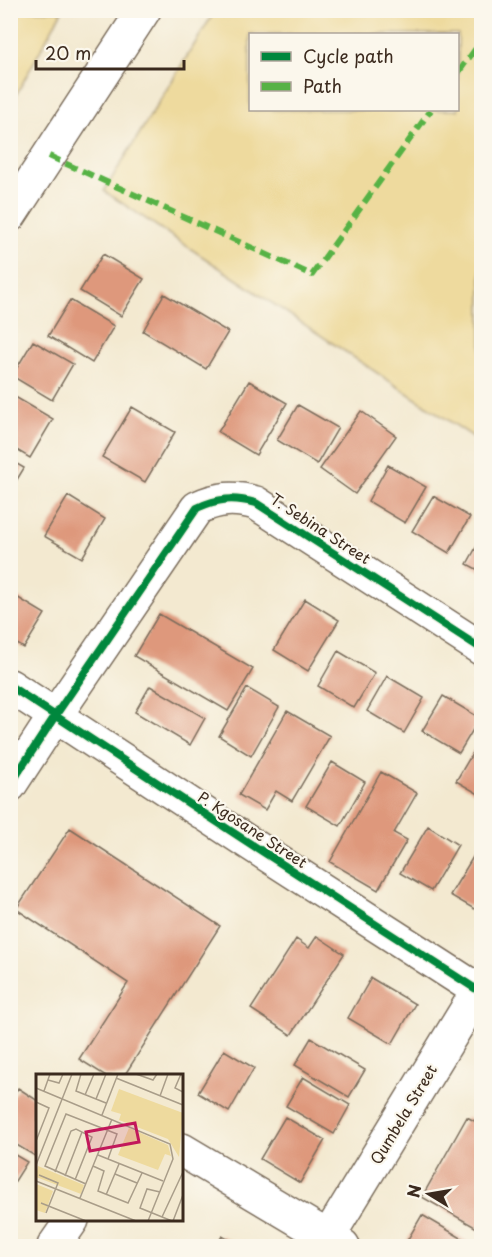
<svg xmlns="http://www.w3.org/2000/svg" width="492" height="1257" viewBox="0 0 492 1257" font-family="'Playpen Sans',sans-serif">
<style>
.sand{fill:#eeda9e;stroke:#94825e;stroke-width:1.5;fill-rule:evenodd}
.building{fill:#de987b}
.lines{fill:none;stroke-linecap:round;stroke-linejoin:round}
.street-casing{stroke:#7b6d5c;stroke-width:36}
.street{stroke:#fff;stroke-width:33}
.quiet{stroke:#57b245;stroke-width:6;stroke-dasharray:12 6;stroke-linecap:butt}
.cycleway-casing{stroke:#fbf7ec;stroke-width:11}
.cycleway{stroke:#00873e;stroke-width:8}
.labels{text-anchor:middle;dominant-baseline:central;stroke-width:4.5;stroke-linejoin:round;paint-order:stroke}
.street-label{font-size:15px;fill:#3b2a1e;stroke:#fbf7ec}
.inset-road{fill:none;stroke:#a99d89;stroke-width:1.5}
.view{fill:#c2185b;fill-opacity:0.15;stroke:#c2185b;stroke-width:3}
.inset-edge{fill:none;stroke:#3b2a1e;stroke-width:3}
</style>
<rect width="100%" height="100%" fill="#fbf7ec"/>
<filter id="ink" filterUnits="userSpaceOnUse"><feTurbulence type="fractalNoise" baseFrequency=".0167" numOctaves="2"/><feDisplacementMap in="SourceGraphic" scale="12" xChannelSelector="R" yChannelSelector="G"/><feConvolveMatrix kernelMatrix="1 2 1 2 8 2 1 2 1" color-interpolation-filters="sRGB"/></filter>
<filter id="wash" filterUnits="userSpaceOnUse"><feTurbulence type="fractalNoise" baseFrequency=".008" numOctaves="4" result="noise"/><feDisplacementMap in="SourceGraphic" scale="24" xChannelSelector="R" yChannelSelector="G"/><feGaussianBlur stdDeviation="1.35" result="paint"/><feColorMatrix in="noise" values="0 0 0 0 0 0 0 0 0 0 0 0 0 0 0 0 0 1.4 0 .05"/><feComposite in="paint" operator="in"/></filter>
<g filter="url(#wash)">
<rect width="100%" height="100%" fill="#f3e9d0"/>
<path class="sand" d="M11 10 62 11 11 104 10 11Z
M215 11H481V442L104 191ZM250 34H458V110H250Z"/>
<g id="blocks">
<path class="building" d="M103 254 144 279 121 316 80 291Z
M164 294 228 332 206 369 143 331Z
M70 300 114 326 92 363 48 336Z
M33 341 73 364 52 400 12 376Z
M249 381 287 403 256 455 218 432Z
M10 394 53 419 30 458 10 446Z
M298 405 338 428 317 464 277 440Z
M132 407 175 432 145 482 102 457Z
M361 411 396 436 355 494 320 469Z
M10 460 24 468 10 491Z
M388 465 426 487 405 523 368 501Z
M68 496 105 519 82 558 44 536Z
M433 496 470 517 449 553 412 531Z
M482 537V572L467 564Z
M10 593 45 614 24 648 10 640Z
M305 599 339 620 308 671 274 650Z
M159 614 253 669 228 711 134 656Z
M338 651 375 673 354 708 318 686Z
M387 676 424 698 404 733 367 711Z
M150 686 205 718 190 745 135 712Z
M247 688 279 707 251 756 219 736Z
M443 696 480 718 459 753 422 731Z
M287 711 330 736 292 801 276 791 265 810 239 795Z
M482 737V796L456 781Z
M332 762 365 782 340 826 306 806Z
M381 772 417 793 394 833 407 840 378 890 330 862Z
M428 826 458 845 431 891 400 873Z
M70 828 220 926 124 1076H106L79 1059 128 983 16 909Z
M482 842V900L476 910 450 895Z
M317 936 344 954 291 1035 251 1009 296 939 309 948Z
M371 978 415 1004 392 1044 348 1018Z
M311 1038 365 1070 349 1097 295 1065Z
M224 1050 254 1068 229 1112 198 1093Z
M303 1077 350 1105 334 1134 286 1106Z
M18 1088 38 1101V1152L35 1156 10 1141V1101Z
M285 1117 325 1140 300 1183 260 1159Z
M467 1117 482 1125V1231L422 1197Z
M10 1152 27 1162 10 1189Z
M422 1215 475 1246H404Z
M222 1236 240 1246H216Z"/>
</g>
</g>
<g filter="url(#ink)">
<use href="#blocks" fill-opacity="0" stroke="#7b6d5c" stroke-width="1.5"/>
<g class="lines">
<g class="street-casing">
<path id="street" d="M10 215 144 10
M10 686 243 839 482 993
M10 785 55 716 197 508C218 498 234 497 256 503L482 649
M182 1150 343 1246
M328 1237 478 991
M54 1246 72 1220"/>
</g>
<use href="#street" class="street"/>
<path class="quiet" d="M458 73 482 40
M49 156 312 275 431 110"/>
<g class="cycleway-casing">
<path id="cycleway" d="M10 686 243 839 482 993
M10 785 55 716 197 508C218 498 234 497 256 503L482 649"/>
</g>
<use href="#cycleway" class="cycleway"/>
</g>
</g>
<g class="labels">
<g class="street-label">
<text transform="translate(321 528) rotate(33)">T. Sebina Street</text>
<text transform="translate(253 829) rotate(33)">P. Kgosane Street</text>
<text transform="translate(403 1114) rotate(-59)">Qumbela Street</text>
</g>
</g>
<g transform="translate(36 1074)">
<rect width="147" height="147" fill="#f3e9d0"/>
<path d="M83 15 147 39 143 83 132 65 83 46 85 40 75 37ZM93 54 132 71 135 82 129 80 122 96 82 81ZM2 92 48 111 45 120 0 103ZM0 110 17 117 9 139 0 136Z" fill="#eeda9e"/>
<path class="inset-road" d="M45 0 40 17 70 29M100 0 117 6 121 0M145 0 139 14 147 18M80 4 147 31M12 6 23 9 27 0M0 14 134 70 137 85 112 147M8 17 14 0M49 21 58 0M124 22 132 0M60 25 70 0M0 28 13 34 0 67M66 41 82 0M62 81 127 107M0 91 36 0M57 92 68 97 62 117 92 129 106 99M19 98 35 57 40 55 56 63 39 106M79 100 101 109M3 101 22 109 10 139M29 102 46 58M0 107 100 147M50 110 9 92 30 40 81 60 72 85M124 118 111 115 104 134 136 147M70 121 83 90M44 124 76 45M5 129 50 147M126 143 147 98M137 147 147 121"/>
<path class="view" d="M99 49 103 68 54 77 50 58Z"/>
<rect width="147" height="147" class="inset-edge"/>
</g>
<rect width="492" height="1257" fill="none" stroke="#fbf7ec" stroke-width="36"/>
<rect x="249" y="33" width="210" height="78" fill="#fbf7ec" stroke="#aea59a" stroke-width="1.5"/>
<rect x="261" y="52" width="30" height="9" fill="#00873e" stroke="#aea59a" stroke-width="1.5"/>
<text x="303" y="63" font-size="18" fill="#3b2a1e">Cycle path</text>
<rect x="261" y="82" width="30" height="9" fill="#57b245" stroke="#aea59a" stroke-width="1.5"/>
<text x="303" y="93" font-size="18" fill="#3b2a1e">Path</text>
<g transform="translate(429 1194) rotate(281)" stroke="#fbf7ec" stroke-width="4.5" paint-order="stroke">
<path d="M0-4.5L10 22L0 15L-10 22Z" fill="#3b2a1e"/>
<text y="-9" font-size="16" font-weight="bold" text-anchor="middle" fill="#3b2a1e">N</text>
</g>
<path d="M36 60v9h148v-9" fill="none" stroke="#3b2a1e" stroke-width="3"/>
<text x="45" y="60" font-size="18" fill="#3b2a1e" stroke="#fbf7ec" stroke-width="4.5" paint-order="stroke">20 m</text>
</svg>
